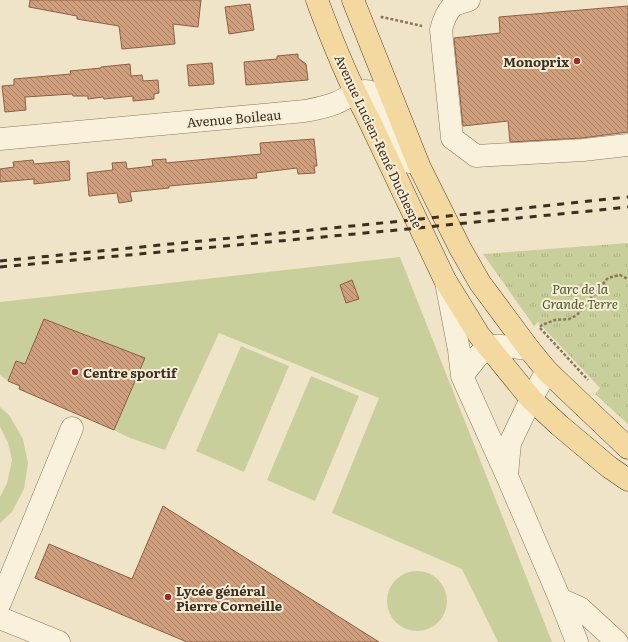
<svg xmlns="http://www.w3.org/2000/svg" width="628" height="642" viewBox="0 0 628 642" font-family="Literata,serif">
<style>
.grass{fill:#c9cf9b}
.park{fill:url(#park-tufts)}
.building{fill:url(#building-back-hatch);stroke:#8d5f41}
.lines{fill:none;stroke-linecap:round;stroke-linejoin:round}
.minor-casing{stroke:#8d765c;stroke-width:23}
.major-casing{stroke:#5b4430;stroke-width:23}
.path{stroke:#8d765c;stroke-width:2.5;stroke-dasharray:3 2;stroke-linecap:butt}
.minor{stroke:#faf1dc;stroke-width:22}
.major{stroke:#f3d9a0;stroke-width:22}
.rail{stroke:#3d2e20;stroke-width:3;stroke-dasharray:7 7;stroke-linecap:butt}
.poi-dot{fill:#9e2a2b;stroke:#f7eed8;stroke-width:1.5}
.labels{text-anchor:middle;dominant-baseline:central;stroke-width:4;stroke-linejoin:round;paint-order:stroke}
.poi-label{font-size:13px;font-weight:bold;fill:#3d2e20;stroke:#f7eed8;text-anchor:start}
.street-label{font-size:13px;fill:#3d2e20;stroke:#f7eed8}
.park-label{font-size:13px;font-style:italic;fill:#4d5a26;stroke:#f7eed8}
</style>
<defs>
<pattern id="park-tufts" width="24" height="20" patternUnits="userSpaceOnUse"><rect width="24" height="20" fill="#c9cf9b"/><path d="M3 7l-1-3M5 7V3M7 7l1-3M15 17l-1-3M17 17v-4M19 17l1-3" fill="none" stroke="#aeb285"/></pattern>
<pattern id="building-back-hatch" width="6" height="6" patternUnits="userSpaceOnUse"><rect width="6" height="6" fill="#cf9f7d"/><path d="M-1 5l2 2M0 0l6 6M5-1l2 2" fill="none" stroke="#a98266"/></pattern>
</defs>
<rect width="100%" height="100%" fill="#f0e4c8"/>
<path class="grass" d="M400 257 552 642H498L462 569 332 513 379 398 219 333 165 450 130 438 114 430 145 358 45 319 25 364 16 361 8 381 0 375V302Z
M241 346 289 366 244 472 196 451Z
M311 376 359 396 315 501 267 480Z
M0 407 9 415 23 439 28 463 24 489 12 512 0 523V497L7 483 12 460 8 443 0 427Z
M387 601a30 30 0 1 1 60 0a30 30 0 1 1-60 0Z"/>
<path class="park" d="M628 243V424L595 394 600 388 538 322 534 326 483 254Z"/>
<path class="building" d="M30 0H201L198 27 173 24 175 44 122 49 119 26 77 19V16L29 7Z
M250 4 254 30 229 34 225 7Z
M628 6V132L582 138 510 142 508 121 463 126 454 38 500 33 499 17Z
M298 54V58L306 64 308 80 246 85 244 62 277 59V56Z
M212 63 214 84 189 86 187 65Z
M130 64 131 76 142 75 143 81 158 80 159 93 154 94V99L133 101V96L104 99 103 97 88 99V96H73L72 94 25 97 26 110 5 112 2 86 14 85V79L71 74 70 71 101 68V67Z
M314 139 317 166H314L315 173 298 174 297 168 256 173 257 178 169 186V188L130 192 132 201 119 203 117 193 89 196 87 173 113 170 112 163 126 162 127 169 153 166 152 160 166 159V163L261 154 260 143Z
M33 160 34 164 69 161 70 180 34 184V179L0 182V169L14 167 13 162Z
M352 280 359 299 346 303 340 285Z
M44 319 145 358 114 430 19 389 20 386 8 381 16 361 25 364Z
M163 506 379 642H187L35 578 49 544 132 579Z"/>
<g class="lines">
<g class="minor-casing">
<path id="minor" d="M469 0C464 2 457 3 453 6 446 12 443 22 441 30L452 138 476 156 583 150 628 145
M0 139 305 111C316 109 326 107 336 103 350 97 364 83 378 97L403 153 410 162
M446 282 459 350 462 376 507 476 560 599 577 642
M462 376 477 357 488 346H501L529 349
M507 475 510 443 531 399 547 371
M560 599 580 608 617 642
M0 603 72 428
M0 618 59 642"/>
</g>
<g class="major-casing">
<path id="major" d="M317 0C332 41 348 80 368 118L445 280 479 335 531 399 559 425 609 467 628 480
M353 0 420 168 460 248 480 283 529 349 547 371 628 448"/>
</g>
<path class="path" d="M381 18 382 17 422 26
M540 327 542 325 555 320 569 319 577 315 608 278 620 275 628 279
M540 328 588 380"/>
<use href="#minor" class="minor"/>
<use href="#major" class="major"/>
<path class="rail" d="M0 261 402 221 628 197
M0 267 408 229C481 221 555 215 628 207"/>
</g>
<g class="poi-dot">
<circle cx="577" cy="61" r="4"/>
<circle cx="75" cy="372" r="4"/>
<circle cx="168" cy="597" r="4"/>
</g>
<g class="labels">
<g class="poi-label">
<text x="569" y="61" text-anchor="end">Monoprix</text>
<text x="83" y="372">Centre sportif</text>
<text x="176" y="590">Lycée général<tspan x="176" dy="15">Pierre Corneille</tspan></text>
</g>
<g class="street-label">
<text transform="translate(234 118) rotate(-5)">Avenue Boileau</text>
<text transform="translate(379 141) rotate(65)">Avenue Lucien-René Duchesne</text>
</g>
<g class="park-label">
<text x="580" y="288">Parc de la<tspan x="580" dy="15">Grande Terre</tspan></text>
</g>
</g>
</svg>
